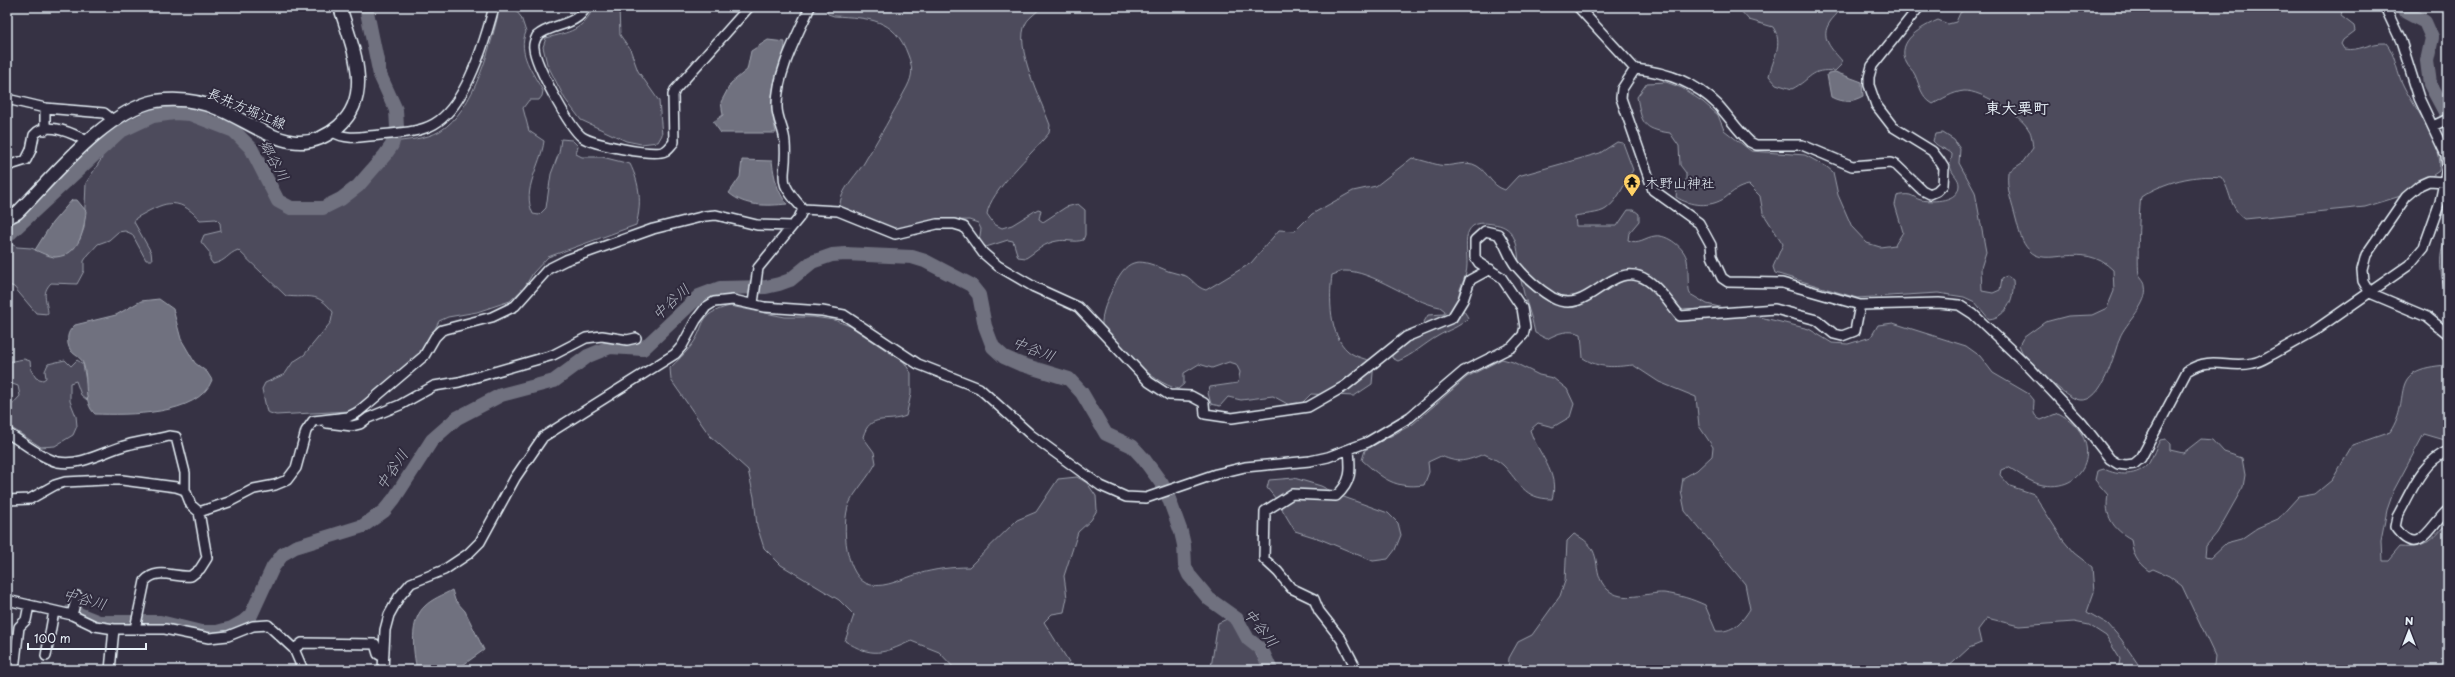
<svg xmlns="http://www.w3.org/2000/svg" width="2455" height="677" viewBox="0 0 2455 677" font-family="'Playpen Sans','Klee One',sans-serif">
<style>
.green{fill:#4d4b5c;stroke:#9a9eaa}
.water{fill:#70717f;stroke:#a0a4af}
.lines{fill:none;stroke-linecap:round;stroke-linejoin:round}
.river{stroke:#70717f;stroke-width:14}
.minor-casing{stroke:#e8f1f8;stroke-width:12}
.major-casing{stroke:#e8f1f8;stroke-width:15}
.minor{stroke:#2f2a3d;stroke-width:9}
.major{stroke:#2f2a3d;stroke-width:12}
.labels{text-anchor:middle;dominant-baseline:central;stroke-width:4;stroke-linejoin:round;paint-order:stroke}
.street-label{font-size:14px;fill:#e8f1f8;stroke:#2f2a3d}
.poi-label{font-size:14px;fill:#e8f1f8;stroke:#2f2a3d;text-anchor:start}
.water-label{font-size:15px;font-style:italic;fill:#b2b7c2;stroke:#2f2a3d}
.quarter-label{font-size:16px;font-weight:bold;fill:#e8f1f8;stroke:#2f2a3d}
</style>
<rect width="100%" height="100%" fill="#363244"/>
<filter id="ink" filterUnits="userSpaceOnUse"><feTurbulence type="fractalNoise" baseFrequency=".025" numOctaves="2"/><feDisplacementMap in="SourceGraphic" scale="8" xChannelSelector="R" yChannelSelector="G"/><feConvolveMatrix kernelMatrix="1 2 1 2 8 2 1 2 1" color-interpolation-filters="sRGB"/></filter>
<g filter="url(#ink)">
<path class="green" d="M500 7H513L521 17 526 32C517 53 533 73 543 91L542 96 539 100H529L523 108 529 131 544 141C541 166 521 189 533 214L539 215 546 208 551 174 559 153 561 139 572 140 578 146 576 154 582 157H602L630 164C640 184 642 203 636 225L548 257 533 273 524 288 510 301 477 312 448 317 439 321 424 351 393 380 349 411 276 415 267 412 262 389 265 383 285 374 293 362 304 355 331 322 333 312C316 290 309 299 286 296L238 250C227 254 227 261 213 264L210 260V253L201 242 204 235 221 231 220 223 216 219 200 220C177 194 163 203 136 218L134 222 151 252 152 260H146L132 234 125 231 118 232 109 240 98 244 88 255 84 261V271L77 284 51 283C40 294 48 302 48 314L36 313 14 287 7 284V242L17 247 31 248 54 257 66 254 73 249 80 239 84 228 86 183 102 158 99 147 130 123 151 115 177 111 203 114 233 127 253 142 278 198 291 206H321L355 185 380 159 392 142C407 140 426 139 440 131 475 110 491 44 500 7Z
M594 7H619L620 35 630 49 638 71 659 101 662 135 658 142 641 144 626 141 581 120 565 99 547 64 543 47 546 38C570 32 582 31 594 7Z
M825 7H1041C1037 13 1029 17 1026 23 1013 46 1041 100 1050 125L1049 133C1033 153 990 191 987 214L994 224 1002 228 1012 225 1038 209 1041 210 1039 219 1043 222 1066 207 1078 204 1085 210V235L1083 240C1074 243 1066 239 1057 241 1044 243 1037 251 1026 258L1018 257 1013 241 1008 240 986 247 979 242 981 229 978 223 969 220 936 221 896 230 840 206C840 190 856 176 864 163 879 138 893 113 907 87 913 75 913 68 908 55 895 18 868 18 834 16L828 14Z
M1724 7H1840C1838 15 1834 16 1830 22 1819 38 1832 49 1842 61L1841 65 1835 71C1810 68 1812 79 1792 89L1776 84 1769 76C1773 58 1784 44 1773 27L1749 20 1740 10 1724 9Z
M1968 7H2347L2342 11 2341 16 2354 26 2355 31 2343 40 2341 44 2344 49C2359 52 2370 42 2386 43L2389 47C2396 59 2397 74 2404 87 2415 109 2445 146 2439 171L2404 195 2365 207 2245 219C2227 205 2233 194 2221 177 2195 174 2163 182 2141 197 2139 207 2137 267 2139 275 2141 279 2145 282 2145 286 2149 304 2126 322 2120 337 2114 353 2103 403 2080 400 2063 398 2034 364 2022 352L2019 345 2023 338 2045 322 2068 316 2092 315 2107 308 2114 291 2113 270C2082 239 2046 270 2029 250 2021 242 2019 230 2016 219 2012 203 2006 189 2008 172L2022 163 2033 148C2032 142 2032 134 2029 130 2021 115 1981 90 1964 91 1953 92 1942 99 1933 104 1921 97 1920 86 1915 75 1913 70 1908 67 1906 62 1896 40 1922 27 1938 20L1948 24 1956 22 1960 13Z
M1666 82 1682 88 1703 102 1718 115 1724 130 1751 151 1805 155 1827 167 1833 172 1838 195 1852 227 1867 243 1880 247 1895 245 1903 232 1895 205 1897 196C1901 195 1906 194 1910 195 1914 196 1916 199 1921 200 1933 202 1959 202 1959 185 1959 178 1953 175 1951 169 1949 164 1952 160 1952 154 1946 148 1938 148 1933 141L1935 134 1943 133 1954 140 1960 149 1959 163 1975 192 1986 252 1981 268 1982 291 1993 293 2000 290 2002 278 2007 276 2013 280C2015 296 2008 317 1989 319L1975 302 1964 297 1938 293 1857 298 1775 273 1773 267 1783 244 1763 213 1760 196 1749 185C1738 187 1734 191 1725 198 1710 208 1690 206 1676 197L1677 189 1686 183V173L1680 165 1679 146 1670 133C1642 129 1642 123 1637 97L1647 83Z
M1617 142 1623 143 1633 170C1624 183 1619 200 1606 209 1599 214 1584 214 1575 216L1576 226H1617L1628 210H1634L1639 214V221L1629 233 1628 240C1639 245 1645 237 1655 236 1667 234 1685 248 1687 260 1689 272 1687 283 1690 294L1707 304 1809 329 1832 343 1848 344 1871 337 1878 325 1893 323 1966 346 1980 356 1993 373 2029 394 2034 400C2034 409 2031 415 2041 420L2058 413C2105 436 2090 493 2043 485 2030 483 2019 473 2008 467L2001 470 2000 475 2010 486 2034 494 2063 540 2074 553 2092 567 2094 592 2087 612 2108 624 2121 639 2142 670H2118L2120 659 2106 636 2089 625 2074 622 2019 626 1987 618 1978 630 1981 643 1969 648 1945 670H1508L1509 658 1518 642 1532 635 1560 596 1565 581 1567 541 1574 534C1607 549 1589 571 1607 589 1623 604 1646 592 1664 593 1679 595 1692 599 1705 605L1716 631C1732 633 1742 622 1750 609L1745 584 1685 511 1681 491 1683 478 1697 470 1712 456 1713 447 1699 426 1696 397 1659 382 1633 365C1614 367 1600 369 1583 358L1581 334C1568 329 1558 333 1547 339L1535 333C1532 315 1524 299 1521 281 1518 268 1520 247 1513 236 1509 228 1502 225 1493 224 1454 217 1471 253 1466 273 1464 282 1458 289 1459 299 1459 307 1465 311 1468 318 1460 327 1448 330 1438 336 1424 344 1413 355 1398 361L1392 358V353L1417 334 1428 315 1444 314 1445 311 1440 307C1411 302 1372 270 1344 271 1341 271 1336 274 1332 275 1329 298 1329 335 1348 351 1355 357 1366 359 1374 362L1372 384 1354 396 1311 394 1302 403 1291 406 1273 396 1241 400 1228 397 1220 406 1211 404 1208 393 1210 387 1238 383 1240 372 1236 364 1229 362 1212 368 1199 364 1184 373V384L1178 389C1149 381 1122 349 1102 327 1101 312 1108 299 1114 286 1128 255 1141 259 1168 271 1174 273 1180 274 1186 276 1193 280 1197 288 1206 290L1251 263 1279 230 1295 231 1312 214 1353 191 1376 186 1412 158C1422 160 1430 163 1439 165 1451 168 1466 159 1477 166 1489 173 1490 185 1505 190L1518 176 1600 153Z
M2448 238V304C2443 285 2434 254 2448 238Z
M730 306 785 317H813L834 320 850 326 904 362 911 373V394L906 416C887 424 870 412 863 437L874 452 876 463C869 477 855 491 849 504 841 524 845 580 871 585 886 588 904 578 918 574 935 569 952 567 969 567L1017 520 1036 512 1058 479 1077 477 1087 483 1096 496 1097 510 1091 520 1078 532 1064 576 1067 598 1064 612 1052 614 1044 622 1074 670H956L939 652 911 641C883 654 872 658 845 641L854 615 839 600 781 565 764 548 757 526 754 497 748 470 710 436 671 380 670 368C677 361 685 354 691 346 708 324 695 315 730 306Z
M24 359 30 361 31 370 36 378 43 380 46 378 45 371 48 364 65 360 71 366 77 360 83 364 88 393 87 400 81 395 76 381 70 383V401L76 416 77 426 73 435 55 446 41 447 7 425V410L20 396 18 386 7 382V362Z
M1502 359 1513 362 1539 375 1553 378 1567 389 1574 404 1570 417 1553 427 1538 423 1530 430C1537 453 1560 473 1552 499 1523 499 1520 482 1503 465 1498 460 1490 457 1484 454 1466 461 1459 464 1441 456L1428 462 1429 472 1424 485C1395 489 1383 479 1362 460L1365 450 1413 424 1467 377Z
M2448 365V441L2424 434 2394 490 2387 510 2381 541 2382 561H2388L2400 547C2426 549 2432 541 2448 522V670H2208L2214 665 2215 656 2182 586 2169 576 2153 569 2149 571C2136 562 2133 554 2131 539 2113 529 2104 516 2108 495L2095 480 2097 471 2104 469C2118 476 2138 477 2149 463 2153 456 2156 447 2160 440L2166 439 2170 444V450L2183 453 2201 439 2213 440 2224 452 2242 458 2245 475 2243 487 2217 533 2206 546 2205 557 2210 558 2226 543 2241 539 2257 528 2278 519 2298 497 2315 494 2332 480 2353 445 2390 432C2414 395 2384 369 2448 365Z
M1294 478 1321 486 1341 496 1388 513 1398 523 1401 535 1395 550 1388 559 1373 561 1320 539 1295 531 1276 499 1267 488 1269 480Z
M1227 619 1236 624 1244 641 1255 652 1264 670H1209L1211 667 1218 623Z"/>
<path class="water" d="M768 40 785 42C785 57 778 66 775 80 770 98 772 115 776 133H721L713 122 723 115 721 102 731 83 747 70 751 51Z
M1835 72 1862 82 1863 96C1852 102 1842 103 1831 97L1827 75 1828 73Z
M742 160 772 161C774 177 777 191 787 204 767 206 745 207 729 193L740 177Z
M72 200H77L86 211C84 230 80 255 56 257 49 257 40 252 35 250L52 223Z
M159 299 173 309 181 339 195 363 207 372 212 380C199 416 127 415 95 414 82 402 89 379 83 363 80 355 70 355 68 344 67 336 68 331 75 325L116 315 141 301Z
M452 590 455 600 465 611 484 650 456 670H417C413 652 409 620 425 606 432 599 443 595 452 590Z"/>
<g class="lines">
<path class="river" d="M2404 7 2406 12 2425 22 2432 38 2427 61 2430 84 2445 112
M7 236 119 132 153 116 174 113 190 114 234 131 251 148 278 201 291 208H323L341 199 358 186 385 155 392 145 397 127 396 110 380 75 366 7
M71 611 99 622H160L201 632H217L232 628 243 622 251 615 273 567 283 554 295 547 363 526 384 511 394 499 432 440 457 418 501 395 554 381 588 356 610 347 643 349 699 296 720 288 766 287 779 284 790 280 812 262 832 255 845 254 912 257 925 261 971 285 979 295 985 326 993 347 1004 357 1020 364 1069 379 1082 393 1106 434 1132 446 1143 458 1162 484 1169 499 1181 532 1184 545 1185 566 1189 575 1209 599 1237 619 1248 639 1262 650 1271 670"/>
<g class="minor-casing">
<path id="minor" d="M586 7C576 27 552 23 537 36 535 40 533 44 534 48 535 64 569 127 582 137 592 144 653 157 665 151 669 149 671 145 674 142L673 95 675 90 749 7
M1578 7 1635 69C1666 72 1695 82 1718 105 1729 117 1738 131 1750 142L1756 145H1802L1852 166 1890 163 1896 165 1922 190 1930 194 1937 191 1943 185 1944 168 1939 160 1932 151 1893 127 1876 105 1869 85V77L1872 66 1919 7
M1635 69 1622 89 1621 98 1653 190 1699 223 1711 245 1712 256 1722 278 1728 282 1782 283 1860 305 1939 303 1959 305 1973 314 2029 367 2081 422 2110 459 2118 464 2126 465 2134 464 2141 458 2187 371C2212 355 2228 369 2253 363 2260 362 2267 357 2273 354L2314 331 2409 265 2424 247 2440 202 2447 168 2446 155 2419 98 2401 41 2385 7
M7 99 45 108V130
M45 108 104 113 113 120
M2433 126 2448 119
M333 132C347 141 364 136 380 135 397 133 418 133 434 124 466 106 485 41 494 7
M7 166 26 160 31 150 34 135C46 120 75 134 88 142
M2445 182 2429 181 2420 185 2406 197 2366 255 2362 270 2363 281 2370 293 2427 317 2448 334
M803 209 838 211 895 234 937 224H954L964 227 983 253 998 266 1034 287 1078 307 1149 382 1169 395 1191 396 1204 403 1205 414 1232 418 1308 407 1345 386 1406 337 1452 318 1463 300 1470 280 1490 269
M753 303 758 268 799 218 803 209C773 176 788 181 785 143 785 130 776 118 777 105 777 72 797 36 810 7
M327 423 352 426 360 424 368 418 400 405 434 386 459 382 553 355 586 338 602 336 627 340 636 338
M7 433C23 442 41 458 58 462 83 466 104 451 127 445 141 441 155 440 169 436L176 437 185 473V490L191 505 199 512 207 558 200 569 191 576C175 578 157 567 145 581L135 629
M1349 450C1351 470 1352 482 1336 496L1292 494 1265 511 1264 559 1278 572 1291 588 1314 599 1319 611 1341 639 1357 670
M2448 451C2421 462 2411 493 2397 517L2395 527C2419 561 2430 525 2448 510
M7 500 30 499 55 485 65 482 105 480H122L176 487 185 490
M199 512 229 502 254 489 275 485 287 480 296 468 306 431 313 421 348 417 358 412 424 356 435 337 442 330 492 317 515 306 548 269 566 260 653 229 705 216 716 215 757 225 792 226
M7 600 72 615 95 626 114 629H165L209 638 228 636 253 626 268 625 294 649 303 670
M72 615 77 596
M294 649 302 643 375 644 378 654 383 657
M46 656 54 611
M14 670 19 627 26 620 29 605
M110 670 114 629
M383 670 385 630 389 615 399 597 411 583 444 570 468 554 480 542 515 478 543 437 675 354 682 346 696 320 706 307 714 302 733 300 764 307 822 311 844 315 918 364 979 388 1031 435 1101 486 1126 497 1146 498 1216 474 1245 467 1310 461 1328 457 1368 442 1410 417 1464 371 1512 347 1523 335 1525 327 1522 308 1501 277 1479 263 1475 257V240L1485 231 1498 234C1506 244 1508 256 1516 266 1525 277 1540 290 1553 298 1589 318 1611 257 1647 280 1660 288 1670 305 1680 316L1775 309 1817 320 1834 334 1842 336 1855 331 1860 305"/>
</g>
<g class="major-casing">
<path id="major" d="M7 218 17 213C53 177 105 111 156 101 178 98 201 101 221 110 261 127 297 163 339 126 375 94 351 44 340 7"/>
</g>
<use href="#minor" class="minor"/>
<use href="#major" class="major"/>
</g>
</g>
<defs>
<g id="temple-pin" transform="scale(0.9)"><path d="M0 17L-7.5 6A9.5 9.5 0 1 1 7.5 6Z" fill="#ffd166" stroke="#2f2a3d"/><path d="M0-6L5-2H3V0L6.5 2.5H4V6H1.5V3h-3V6H-4V2.5H-6.5L-3 0V-2H-5Z" fill="#111"/></g>
</defs>
<g fill-rule="evenodd">
<use href="#temple-pin" x="1632" y="182"/>
</g>
<g class="labels">
<g class="street-label">
<text transform="translate(247 108) rotate(23)">長井方堀江線</text>
</g>
<g class="poi-label">
<text x="1645" y="182">木野山神社</text>
</g>
<g class="water-label">
<text transform="translate(275 160) rotate(61)">郷谷川</text>
<text transform="translate(670 301) rotate(-42)">中谷川</text>
<text transform="translate(1034 348) rotate(21)">中谷川</text>
<text transform="translate(391 469) rotate(-56)">中谷川</text>
<text transform="translate(85 598) rotate(15)">中谷川</text>
<text transform="translate(1262 627) rotate(52)">中谷川</text>
</g>
<g class="quarter-label">
<text x="2017" y="107">東大栗町</text>
</g>
</g>
<rect width="2455" height="677" fill="none" stroke="#2f2a3d" stroke-width="24"/>
<rect x="12" y="12" width="2431" height="653" fill="none" stroke="#e8f1f8" stroke-width="1.5" filter="url(#ink)"/>
<g transform="translate(2409 631)" stroke="#2f2a3d" stroke-width="3" paint-order="stroke">
<path d="M0-3L7 15L0 10L-7 15Z" fill="#e8f1f8"/>
<text y="-6" font-size="11" font-weight="bold" text-anchor="middle" fill="#e8f1f8">N</text>
</g>
<path d="M28 643v6h118v-6" fill="none" stroke="#e8f1f8" stroke-width="2"/>
<text x="34" y="643" font-size="12" fill="#e8f1f8" stroke="#2f2a3d" stroke-width="3" paint-order="stroke">100 m</text>
</svg>
